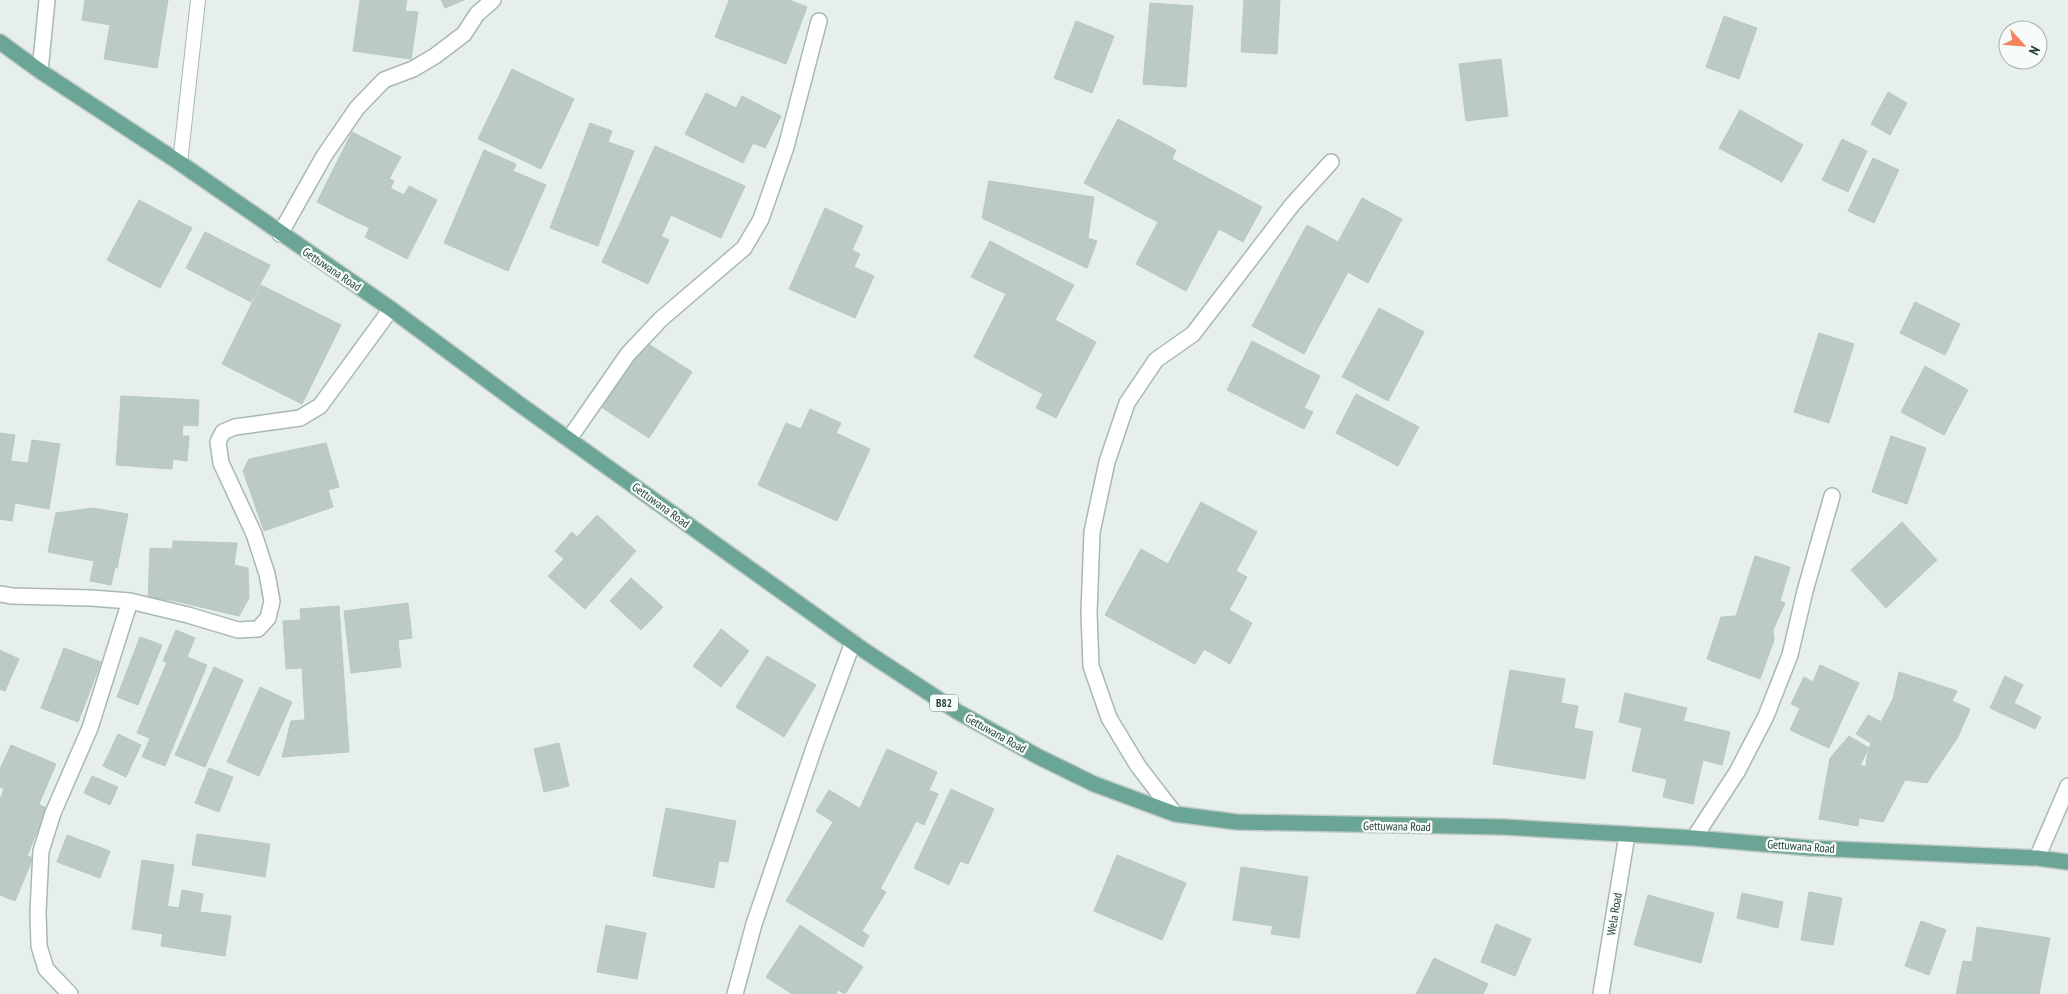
<svg xmlns="http://www.w3.org/2000/svg" width="2068" height="994" viewBox="0 0 2068 994" font-family="'PT Sans Narrow',sans-serif">
<style>
.building{fill:#bbcac4;stroke:#b8c9c2}
.lines{fill:none;stroke-linecap:round;stroke-linejoin:round}
.lane-casing{stroke:#a8b8b2;stroke-width:16}
.street-casing{stroke:#a8b8b2;stroke-width:18}
.primary-casing{stroke:#c2cac8;stroke-width:18}
.lane{stroke:#fff;stroke-width:14}
.street{stroke:#fff;stroke-width:15}
.primary{stroke:#6aa596;stroke-width:15}
.labels{text-anchor:middle;dominant-baseline:central;stroke-width:4.5;stroke-linejoin:round;paint-order:stroke}
.shield{fill:#f7fbf9;stroke:#637a73;stroke-width:1}
.shield-label{font-size:11px;font-weight:bold;fill:#24423a}
.street-label{font-size:12px;fill:#24423a;stroke:#f7fbf9}
</style>
<rect width="100%" height="100%" fill="#e6efeb"/>
<path class="building" d="M85 0H168L157 68 104 59 110 25 82 20Z
M360 0H407L405 11 418 12 411 59 353 51Z
M441 0H464L445 8Z
M729 0H789L807 7 786 64 715 37Z
M1244 0H1280L1277 54 1241 52Z
M1150 3 1193 6 1186 87 1143 84Z
M1724 16 1757 28 1739 79 1706 67Z
M1076 21 1114 36 1092 93 1054 78Z
M1501 59 1508 116 1466 121 1459 64Z
M512 69 574 99 541 169 478 139Z
M1888 92 1907 103 1890 135 1871 124Z
M706 93 736 108 742 96 781 116 765 148 753 143 743 163 685 134Z
M1740 110 1803 145 1782 182 1719 148Z
M1118 119 1176 150 1172 159 1262 207 1243 242 1219 229 1186 291 1136 264 1158 222 1084 183Z
M590 123 612 131 608 142 634 151 598 246 550 228Z
M352 132 401 157 389 179 372 170 348 218 317 202Z
M1842 139 1867 151 1848 192 1822 180Z
M655 146 745 186 721 238 671 215 661 237 622 219Z
M484 150 516 164 513 171 546 185 508 271 444 243Z
M1873 158 1899 170 1874 223 1848 211Z
M372 170 394 181 370 228 348 218Z
M989 181 1094 197 1088 238 1097 241 1087 268 982 218Z
M409 186 437 200 407 259 365 237 390 188 404 195Z
M1362 198 1402 219 1368 283 1348 272 1304 354 1252 326 1307 225 1338 242Z
M139 200 192 228 160 288 107 260Z
M825 208 863 226 852 250 860 254 854 267 874 276 855 318 789 289Z
M622 219 669 240 648 284 602 262Z
M205 232 270 265 251 302 186 268Z
M990 241 1074 285 1055 320 1096 342 1056 418 1036 408 1043 394 974 357 1006 294 971 277Z
M261 285 341 325 302 404 222 364Z
M1915 302 1960 324 1945 355 1900 333Z
M1379 308 1424 332 1388 401 1342 377Z
M1819 333 1854 344 1829 423 1794 412Z
M644 341 692 372 649 438 601 407Z
M1252 341 1320 376 1304 408 1313 412 1304 429 1227 390Z
M1925 366 1968 390 1944 435 1901 412Z
M1356 394 1419 427 1398 466 1336 433Z
M121 396 199 400 198 426 183 425 182 436H189L187 461 173 459 172 469 116 465Z
M810 409 841 423 836 433 870 449 837 521 758 485 786 423 801 429Z
M0 433 15 435 9 470 0 468Z
M1891 436 1926 448 1907 504 1872 492Z
M32 440 60 444 49 509 15 503 12 521 0 519V468L9 470 11 461 28 463Z
M326 443 339 487 328 490 333 507 264 531 243 471 249 459Z
M1201 502 1257 532 1236 571 1247 577 1229 610 1252 623 1230 664 1204 649 1195 664 1105 615 1141 549 1168 564Z
M93 508 128 514 117 568 115 567 111 585 90 581 94 561 48 552 56 513Z
M597 515 636 551 585 609 548 576 564 559 555 551 572 532 577 537Z
M1902 522 1937 560 1886 608 1851 570Z
M173 541 237 543 234 565 248 568 249 598 239 616 171 600Z
M150 548 173 549 171 600H148Z
M1755 556 1790 567 1780 601 1785 603 1773 630 1774 640 1760 679 1707 659 1721 617 1736 616Z
M631 578 663 607 641 630 610 601Z
M408 603 412 638 398 640 401 667 351 673 344 611Z
M339 606 343 665 286 669 283 621 301 620 300 609Z
M721 629 749 651 721 687 693 666Z
M176 630 195 638 187 657 207 665 165 766 142 757 150 738 137 733 167 662 163 661Z
M140 637 162 645 138 705 117 697Z
M64 648 101 662 78 722 41 708Z
M0 650 19 659 5 691 0 689Z
M767 656 816 685 784 737 736 707Z
M343 665 349 752 282 757 291 721 305 720 302 668Z
M1820 665 1859 683 1829 748 1790 730 1800 708 1791 704 1804 677 1813 682Z
M214 667 243 680 205 767 175 755Z
M1510 670 1565 679 1561 703 1578 706 1574 728 1593 732 1585 779 1493 764Z
M1899 672 1957 691 1952 701 1970 709 1958 737 1927 783 1905 780 1883 822 1860 818 1867 757 1871 743 1856 734 1868 715 1881 722 1893 699Z
M2005 676 2023 685 2014 703 2041 717 2035 729 1990 708Z
M260 687 292 702 259 776 227 762Z
M1625 693 1687 708 1683 721 1730 732 1722 765 1703 760 1693 804 1663 797 1667 779 1632 771 1642 728 1619 722Z
M118 734 141 745 126 777 103 766Z
M1849 736 1869 748 1860 765 1866 767 1858 826 1819 819 1830 758Z
M559 743 569 786 544 792 534 749Z
M11 745 56 764 39 804 0 787V769Z
M887 749 937 772 929 790 938 794 924 825 916 821 908 837 860 808Z
M209 768 233 777 219 812 195 803Z
M92 776 118 787 110 805 84 793Z
M4 789 47 808 27 856 0 845V800Z
M951 789 994 809 968 864 960 861 949 885 914 868Z
M829 790 908 837 880 889 816 850 833 822 816 811Z
M666 808 736 821 728 862 719 861 714 888 653 876Z
M197 834 270 844 265 877 192 865Z
M67 835 110 851 100 878 57 862Z
M0 845 33 858 15 901 0 895Z
M816 850 886 892 862 931 869 936 863 947 786 901Z
M1117 855 1186 883 1162 940 1094 911Z
M142 860 174 865 163 934 132 929Z
M1241 867 1308 877 1299 938 1271 934 1273 926 1233 920Z
M182 890 203 894 200 912 231 916 225 956 161 946 167 906 179 908Z
M1809 892 1842 898 1833 945 1801 940Z
M1742 893 1783 902 1778 928 1737 918Z
M1648 895 1714 913 1701 963 1634 945Z
M1921 921 1946 930 1929 975 1905 966Z
M1496 924 1531 939 1515 976 1481 962Z
M606 925 646 933 637 979 597 972Z
M800 925 863 967 845 994 838 990 836 994H792L766 977Z
M1977 927 2050 938 2039 994H1956L1963 961 1972 962Z
M1434 958 1488 984 1483 994H1416Z"/>
<g class="lines">
<g class="lane-casing">
<path id="lane" d="M180 163 198 0"/>
</g>
<g class="street-casing">
<path id="street" d="M40 71 47 0
M280 234 324 156 357 108 384 80 413 69 435 56 464 34 477 14 493 0
M569 439 628 354 661 319 744 248 761 219 786 147 819 21
M0 594 12 596 91 598 130 601 188 615 238 630 258 629 268 618 272 601 267 574 254 534 221 463 218 442 223 432 235 427 300 418 320 406 391 309
M1175 814 1138 766 1109 718 1091 666 1089 613 1092 532 1107 462 1127 403 1156 360 1193 334 1292 205 1331 162
M1694 838 1737 772 1766 716 1790 655 1805 591 1832 496
M2037 858 2068 786
M70 994 46 969 39 946 38 912 41 851 53 813 90 728 130 601
M735 994 754 924 815 745 853 642
M1601 994 1627 835"/>
</g>
<g class="primary-casing">
<path id="primary" d="M0 42 40 71 180 163 391 309 522 406 865 651 958 712 1037 756 1094 784 1175 814 1237 822 1503 827 1694 838 1810 848 2037 858 2068 862"/>
</g>
<use href="#lane" class="lane"/>
<use href="#street" class="street"/>
<use href="#primary" class="primary"/>
</g>
<g class="labels">
<rect class="shield" x="930" y="694.5" width="28" height="17" rx="4"/>
<g class="shield-label">
<text x="944" y="703">B82</text>
</g>
<g class="street-label">
<text transform="translate(332 269) rotate(34)">Gettuwana Road</text>
<text transform="translate(661 505) rotate(36)">Gettuwana Road</text>
<text transform="translate(996 733) rotate(29)">Gettuwana Road</text>
<text transform="translate(1397 826) rotate(1)">Gettuwana Road</text>
<text transform="translate(1801 846) rotate(4)">Gettuwana Road</text>
<text transform="translate(1614 914) rotate(-81)">Wela Road</text>
</g>
</g>
<g transform="translate(2023 45) rotate(116)"><circle r="24" fill="#f7fbf9" stroke="#a3b1ad"/>
<path d="M0-4L9 19L0 12L-9 19Z" fill="#f4845f"/>
<text y="-8" font-size="14" font-weight="bold" text-anchor="middle" fill="#24423a">N</text>
</g>
</svg>
